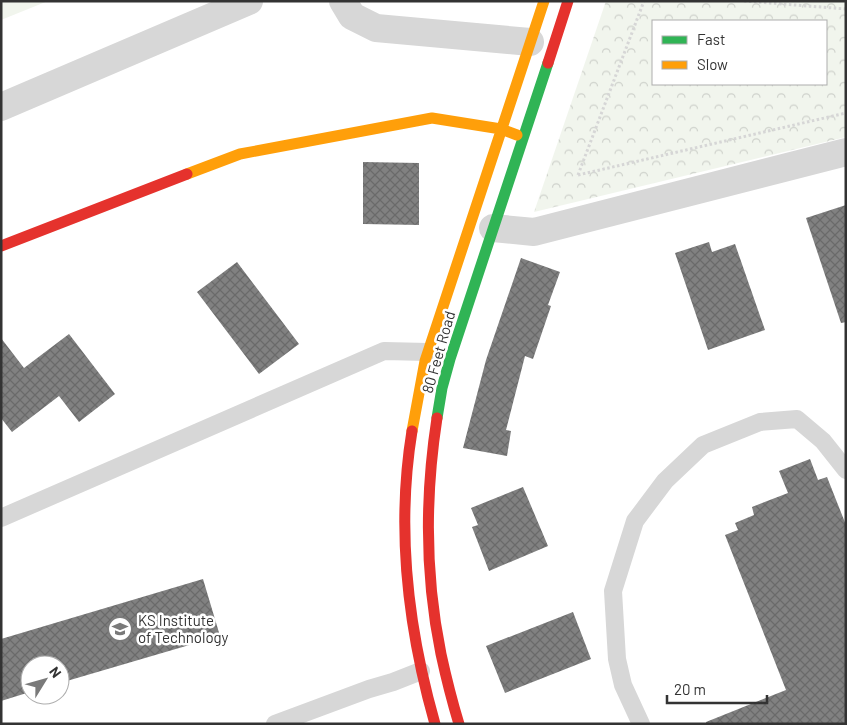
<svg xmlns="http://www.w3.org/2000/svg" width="847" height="725" viewBox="0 0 847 725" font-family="Barlow,sans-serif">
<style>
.grass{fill:#f1f5ed}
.forest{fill:url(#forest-crowns);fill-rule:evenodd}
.building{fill:url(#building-cross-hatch)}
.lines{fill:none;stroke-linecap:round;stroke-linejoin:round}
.path{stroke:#d6d6d6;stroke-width:3;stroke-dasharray:2.5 2.5;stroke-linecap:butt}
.lane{stroke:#d7d7d7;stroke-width:18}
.street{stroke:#d7d7d7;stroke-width:28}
.fast{stroke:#30b455;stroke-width:11}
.slow{stroke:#ff9f0a;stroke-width:11}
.jam{stroke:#e5322d;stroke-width:11}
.labels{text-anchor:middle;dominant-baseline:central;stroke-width:5;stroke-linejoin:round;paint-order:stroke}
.street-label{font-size:15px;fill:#333;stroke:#fff}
.poi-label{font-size:15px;fill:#333;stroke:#fff;text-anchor:start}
</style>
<defs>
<pattern id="forest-crowns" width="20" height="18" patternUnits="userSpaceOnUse" patternTransform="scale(1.25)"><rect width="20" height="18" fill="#f1f5ed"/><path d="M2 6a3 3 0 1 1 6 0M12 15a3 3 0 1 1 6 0" fill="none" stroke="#cfd2cc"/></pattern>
<pattern id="building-cross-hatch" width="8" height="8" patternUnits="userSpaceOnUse" patternTransform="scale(1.25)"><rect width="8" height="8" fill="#818181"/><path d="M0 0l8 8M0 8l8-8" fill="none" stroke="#6a6a6a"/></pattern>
</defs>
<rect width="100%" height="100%" fill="#fff"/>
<path class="grass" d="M1 1H48L1 20Z"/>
<path class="forest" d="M606 1H846V137L534 212ZM653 21H826V84H653Z"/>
<path class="building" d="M363 162 419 163V225L363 224Z
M846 205V322L841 323 806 218Z
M709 242 712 252 735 244 765 330 708 350 675 253Z
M521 258 560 272 548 305 551 306 533 359 525 356 506 430 511 431 507 456 463 448 486 360Z
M237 262 299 344 259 374 197 292Z
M69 334 115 394 79 422 59 396 12 432 1 418V338L24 368Z
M810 459 818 480 827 477 846 525V724H706V722L786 690 725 535 738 530 735 523 754 515 752 507 788 493 779 471Z
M523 487 548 546 489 571 472 527 478 525 471 508Z
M203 579 220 636 60 683V665H30V692L1 701V639Z
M573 612 591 659 505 693 486 646Z"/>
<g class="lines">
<path class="path" d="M744 1 846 9
M578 175 846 113
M578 175 644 1"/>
<path class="lane" d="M1 518 384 351 428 352
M275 724 369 689 393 682 421 671
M641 724 623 685 617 659 613 591 635 521 665 481 703 445 760 422 797 419 823 441 846 470"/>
<path class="street" d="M343 1 352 16 376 28 530 42
M1 107 249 1
M493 228 534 232 846 152"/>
<path class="fast" d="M437 418 442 388 450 359 548 63"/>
<path class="slow" d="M187 174 240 154 432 118 501 129 517 135
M412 431 425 361 544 1"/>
<path class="jam" d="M548 63 568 1
M1 246 187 174
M437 418C425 496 425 576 441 654 446 677 452 701 459 724
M412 431C396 529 408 629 435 724"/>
</g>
<defs>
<g id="university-ring" transform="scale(1.25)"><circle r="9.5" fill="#fff" stroke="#7a7a7a" stroke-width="1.5"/><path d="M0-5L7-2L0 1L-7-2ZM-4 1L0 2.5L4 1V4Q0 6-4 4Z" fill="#7a7a7a"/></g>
</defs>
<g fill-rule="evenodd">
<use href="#university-ring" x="120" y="629"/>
</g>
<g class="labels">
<g class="street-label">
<text transform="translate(438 352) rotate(-74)">80 Feet Road</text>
</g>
<g class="poi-label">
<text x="138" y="620">KS Institute<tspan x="138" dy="17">of Technology</tspan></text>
</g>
</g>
<rect width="847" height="725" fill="none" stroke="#333333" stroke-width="5"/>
<rect x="652" y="20" width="175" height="65" fill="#ffffff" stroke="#adadad"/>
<rect x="662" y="36" width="25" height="8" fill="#30b455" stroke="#adadad"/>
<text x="697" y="45" font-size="15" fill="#333333">Fast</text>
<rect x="662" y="61" width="25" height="8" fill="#ff9f0a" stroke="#adadad"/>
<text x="697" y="70" font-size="15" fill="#333333">Slow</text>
<g transform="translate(45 680) rotate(53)"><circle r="24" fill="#ffffff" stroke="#adadad"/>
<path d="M0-4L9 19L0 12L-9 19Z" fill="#7a7a7a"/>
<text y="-8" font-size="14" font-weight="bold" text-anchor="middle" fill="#333333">N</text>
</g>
<path d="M667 695v8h100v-8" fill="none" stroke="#333333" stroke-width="2.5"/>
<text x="674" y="695" font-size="15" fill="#333333" stroke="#ffffff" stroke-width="4" paint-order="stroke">20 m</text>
</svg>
